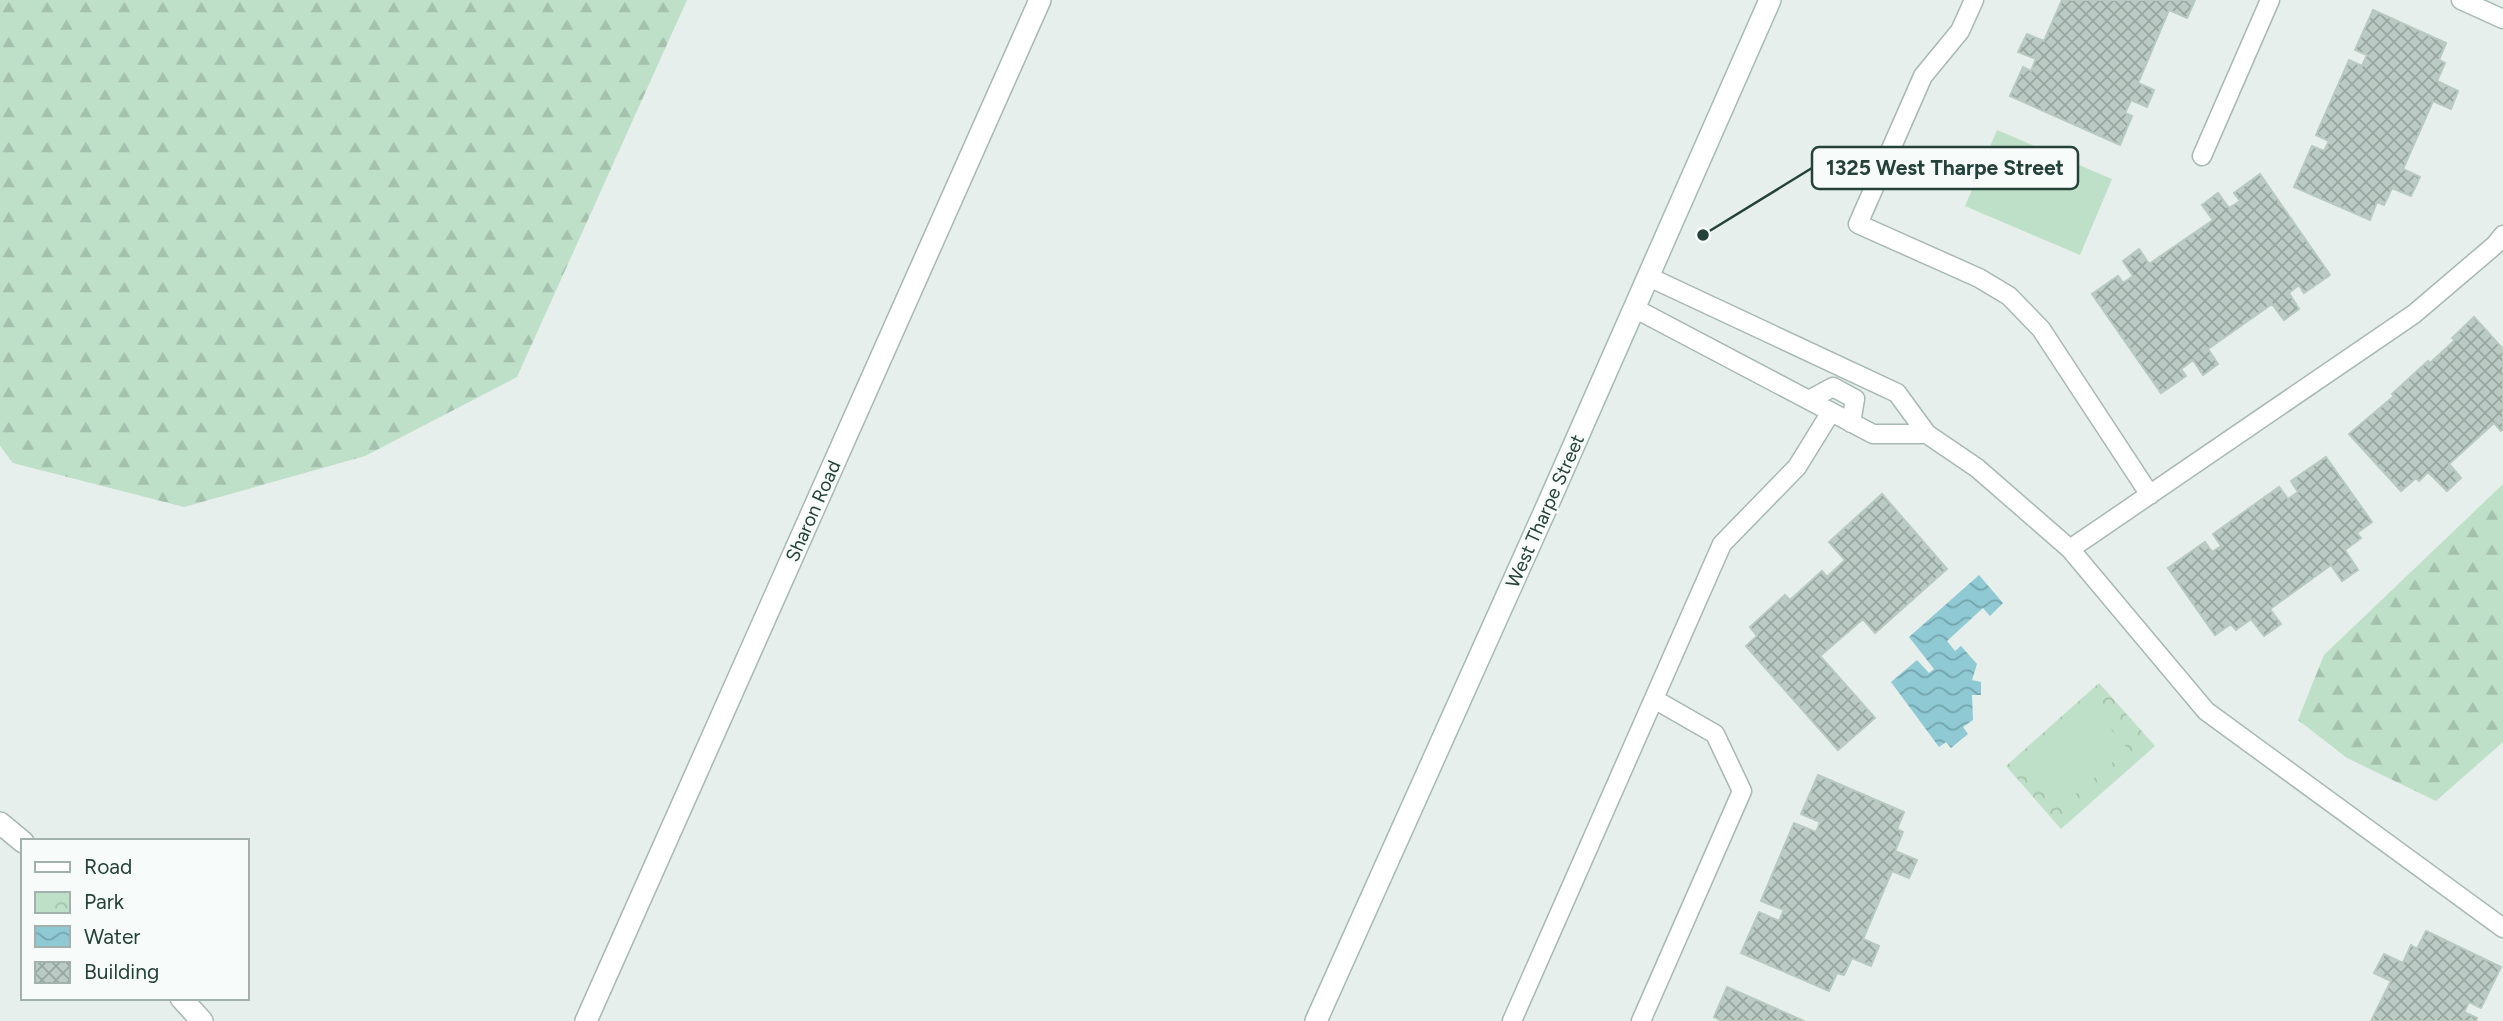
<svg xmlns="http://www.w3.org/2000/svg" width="2503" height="1021" viewBox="0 0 2503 1021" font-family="Figtree,sans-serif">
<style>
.forest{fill:url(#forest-firs)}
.park{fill:url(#park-crowns)}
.pitch{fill:#bfe0c8}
.water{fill:url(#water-waves)}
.building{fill:url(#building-cross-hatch);stroke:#b8c9c2;stroke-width:2}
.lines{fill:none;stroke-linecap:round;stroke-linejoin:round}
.service-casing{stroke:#a8b8b2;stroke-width:21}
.minor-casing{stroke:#a8b8b2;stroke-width:24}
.secondary-casing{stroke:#a4bbb3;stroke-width:24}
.service{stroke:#fff;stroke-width:18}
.minor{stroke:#fff;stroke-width:21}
.secondary{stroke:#fff;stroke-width:21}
.labels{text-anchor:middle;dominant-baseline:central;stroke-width:5;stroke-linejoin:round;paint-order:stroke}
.street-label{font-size:19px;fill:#24423a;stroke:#f7fbf9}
.leader{fill:none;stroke:#24423a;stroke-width:2.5}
.callout-dot{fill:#24423a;stroke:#f7fbf9;stroke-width:2.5}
.callout{fill:#f7fbf9;stroke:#24423a;stroke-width:2.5}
.callout-label{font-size:21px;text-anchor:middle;font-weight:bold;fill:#24423a}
</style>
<defs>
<pattern id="forest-firs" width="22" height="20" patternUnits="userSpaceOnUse" patternTransform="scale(1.75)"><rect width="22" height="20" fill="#bfe0c8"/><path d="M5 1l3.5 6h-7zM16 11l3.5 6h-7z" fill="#a4c1ad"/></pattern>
<pattern id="park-crowns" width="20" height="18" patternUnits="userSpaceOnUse" patternTransform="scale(1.75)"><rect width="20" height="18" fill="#bfe0c8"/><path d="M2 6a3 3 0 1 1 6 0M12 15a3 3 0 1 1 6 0" fill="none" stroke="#a4c1ad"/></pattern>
<pattern id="water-waves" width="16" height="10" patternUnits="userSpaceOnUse" patternTransform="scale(1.75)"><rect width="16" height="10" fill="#8ec9d4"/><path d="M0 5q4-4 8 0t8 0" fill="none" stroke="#74a5ad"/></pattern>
<pattern id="building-cross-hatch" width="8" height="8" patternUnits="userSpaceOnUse" patternTransform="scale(1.75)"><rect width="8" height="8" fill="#bbcac4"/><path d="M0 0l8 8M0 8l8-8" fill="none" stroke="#98a6a0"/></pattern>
</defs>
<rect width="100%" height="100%" fill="#e6efeb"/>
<path class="forest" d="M0 0H687L517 377 365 456 184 507 13 463 0 446Z
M2503 484V742L2436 801 2347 758 2298 720 2324 655Z"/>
<path class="park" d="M2099 683 2155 746 2061 829 2006 766Z"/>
<path class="pitch" d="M1997 130 2112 179 2080 255 1965 206Z
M2093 709 2128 749 2062 806 2028 766Z"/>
<path class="water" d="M1979 575 2003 603 1990 616 1983 608 1947 641 1955 651 1961 646 1977 664 1972 680 1981 682V695H1972L1973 720 1963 727 1968 734 1951 748 1946 742 1939 747 1891 682 1917 660 1929 673 1934 669 1909 637Z"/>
<path class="building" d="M2062 0H2195L2187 18 2169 10 2138 83 2154 90 2147 107 2131 100 2125 113 2132 116 2120 145 2010 96 2023 67 2031 71 2036 59 2018 52 2027 34 2044 41Z
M2373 10 2446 43 2439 60 2445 63 2437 81 2458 91 2451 109 2433 101 2403 169 2420 177 2411 196 2392 188 2384 205 2377 202 2370 220 2294 187 2312 146 2324 151 2329 141 2316 135 2349 60 2362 66 2367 55 2355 50Z
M2260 174 2330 275 2304 293 2299 285 2289 293 2299 309 2284 320 2272 304 2208 349 2218 364 2203 375 2193 360 2181 369 2186 376 2161 393 2092 294 2118 276 2123 283 2133 276 2123 261 2139 249 2149 264 2213 220 2202 205 2218 193 2229 208 2240 201 2234 193Z
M2474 317 2503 349V429L2501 431 2494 423 2449 464 2461 478 2447 491 2428 472 2419 481 2416 478 2401 491 2349 434 2394 396 2392 394 2428 361 2430 363 2455 340 2452 338Z
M2326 457 2372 522 2357 533 2361 538 2345 550 2358 570 2342 581 2331 565 2270 609 2281 624 2264 636 2251 619 2236 630 2231 624 2215 635 2168 568 2205 542 2212 552 2221 546 2213 534 2279 487 2288 499 2298 492 2291 481Z
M1882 494 1947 569 1875 633 1863 619 1820 656 1875 718 1838 750 1746 646 1757 636 1750 627 1785 595 1790 600 1822 571 1827 577 1845 560 1829 542Z
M1818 775 1904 812 1897 829 1903 832 1895 851 1917 860 1909 878 1892 871 1863 939 1879 946 1871 966 1852 958 1844 975 1837 973 1829 991 1741 953 1759 912 1779 921 1784 910 1761 901 1794 823 1816 832 1820 822 1801 814Z
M2426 931 2501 967 2481 1008 2469 1002 2464 1012 2477 1018 2476 1021H2371L2391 981 2374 973 2384 954 2403 963 2411 945 2417 949Z
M1727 987 1804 1021H1722L1714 1017Z"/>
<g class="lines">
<g class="service-casing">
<path id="service" d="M1974 0 1960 31 1923 76 1858 224 1979 278 2009 296 2041 329 2150 495
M2461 0 2503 19
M2202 156 2270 0
M1649 277 1897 393 1927 434 1977 468 2070 549 2206 711 2503 928
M1634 308 1873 434H1927
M1809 400 1833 387 1855 399 1851 423
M2070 549 2414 314 2495 245 2503 235
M1512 1021 1722 544 1797 467 1831 412
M1641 1021 1742 791 1715 734 1654 699"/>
</g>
<g class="minor-casing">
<path id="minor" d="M0 823 23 842
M181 998 202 1021
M586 1021 1040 0"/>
</g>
<g class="secondary-casing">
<path id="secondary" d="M1316 1021 1548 504 1770 0"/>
</g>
<use href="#service" class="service"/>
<use href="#minor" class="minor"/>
<use href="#secondary" class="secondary"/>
</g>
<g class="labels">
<g class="street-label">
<text transform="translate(813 511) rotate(-66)">Sharon Road</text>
<text transform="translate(1545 511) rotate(-66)">West Tharpe Street</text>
</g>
</g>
<path class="leader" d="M1703 235L1812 168"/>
<circle class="callout-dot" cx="1703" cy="235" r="7"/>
<rect class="callout" x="1812" y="147" width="266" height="42" rx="7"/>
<g class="callout-label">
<text x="1945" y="175">1325 West Tharpe Street</text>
</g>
<rect x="21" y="839" width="228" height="161" fill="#f7fbf9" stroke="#a3b1ad" stroke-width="2"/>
<rect x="35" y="862" width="35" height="10" fill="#ffffff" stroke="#a3b1ad" stroke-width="2"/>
<text x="84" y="874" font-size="21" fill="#24423a">Road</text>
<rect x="35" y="892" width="35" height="21" fill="url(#park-crowns)" stroke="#a3b1ad" stroke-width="2"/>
<text x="84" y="909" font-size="21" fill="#24423a">Park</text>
<rect x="35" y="926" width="35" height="21" fill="url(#water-waves)" stroke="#a3b1ad" stroke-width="2"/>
<text x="84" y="944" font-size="21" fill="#24423a">Water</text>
<rect x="35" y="962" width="35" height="21" fill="url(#building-cross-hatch)" stroke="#a3b1ad" stroke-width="2"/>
<text x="84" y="979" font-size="21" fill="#24423a">Building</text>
</svg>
